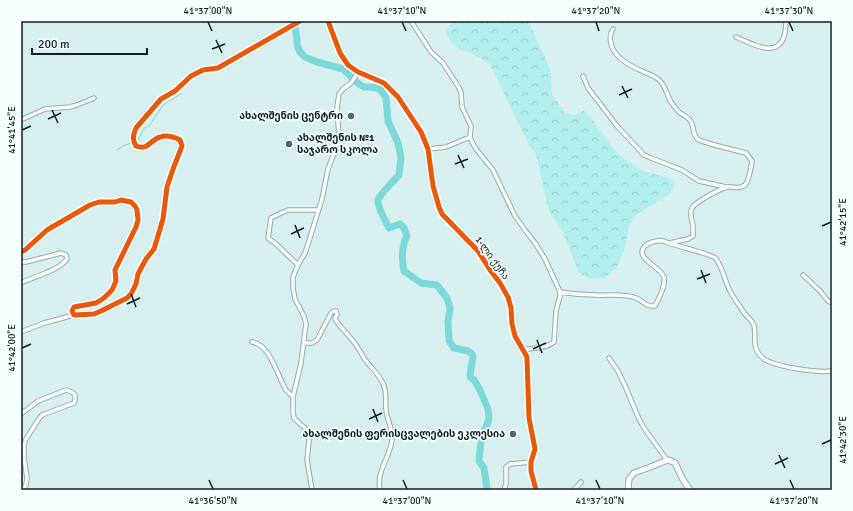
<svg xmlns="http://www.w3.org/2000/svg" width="853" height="511" viewBox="0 0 853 511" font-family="Signika,'Noto Sans Georgian',sans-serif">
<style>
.forest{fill:url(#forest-crowns)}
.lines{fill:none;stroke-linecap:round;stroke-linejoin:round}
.stream{stroke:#7dd9d9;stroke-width:1}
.river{stroke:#7dd9d9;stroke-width:7}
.street-casing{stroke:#99abab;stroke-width:5.5}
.secondary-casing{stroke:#99abab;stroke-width:7}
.street{stroke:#f9fdfd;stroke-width:3.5}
.secondary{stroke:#f9fdfd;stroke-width:5}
.cycleway-casing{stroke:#f6fefe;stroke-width:8}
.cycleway{stroke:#e8590c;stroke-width:5}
.ticks{fill:none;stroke:#0f2020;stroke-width:1.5}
.poi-dot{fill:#556868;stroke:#f6fefe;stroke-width:1.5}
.labels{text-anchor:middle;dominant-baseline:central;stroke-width:3.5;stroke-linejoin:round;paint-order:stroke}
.poi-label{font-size:10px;font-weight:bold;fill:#0f2020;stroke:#f6fefe;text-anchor:end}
.street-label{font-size:10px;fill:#0f2020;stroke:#f6fefe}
.neatline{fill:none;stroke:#0f2020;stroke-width:1.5}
.ticks-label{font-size:10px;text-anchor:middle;fill:#0f2020}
</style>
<defs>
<pattern id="forest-crowns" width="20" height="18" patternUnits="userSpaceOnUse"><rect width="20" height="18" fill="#b3eeee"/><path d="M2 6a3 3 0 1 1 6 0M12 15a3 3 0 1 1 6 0" fill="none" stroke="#9cc"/></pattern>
</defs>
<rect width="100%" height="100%" fill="#d8efef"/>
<path class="forest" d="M452 21H528L548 63 551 74 552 95 565 113 575 115 584 111 592 119 611 146 626 161 645 172 667 177 675 183 671 193 636 215 629 226 625 248 616 269 608 276 598 279 588 278 579 273 568 244 559 225 552 217 548 207 536 154 529 145 490 64 471 53 460 50 451 42 446 33Z"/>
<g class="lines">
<path class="stream" d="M136 142 138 141 144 128 149 126 163 105 181 94
M117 150 125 145 132 143"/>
<path class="river" d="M294 21 297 39V45L300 52 305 57 317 62 343 69 359 84 364 87H371L377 88 381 90 386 98 388 121 398 143 401 157 399 175C395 179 379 196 378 200 377 207 386 222 389 228L400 224 404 228 407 236C401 248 402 259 404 271L421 283 437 285 447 298 450 308 448 321 449 341 454 348 468 351 472 354 473 357 471 368 470 377 474 380 480 390 488 409 489 419 481 441 479 461 484 468 487 488 486 490"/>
<g class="street-casing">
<path id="street" d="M411 21 431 52 443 63 458 86 461 92 462 107 471 126 470 137 472 142 476 149 493 170 515 216 525 230 535 243 545 259 560 292V296L556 311 554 342C548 348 532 348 523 350
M613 29C609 35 610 40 612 47 617 59 630 66 642 71 648 74 653 75 658 79 667 86 666 96 673 105 675 107 677 110 679 112 684 116 690 117 692 124 694 130 693 136 699 140 703 142 707 142 711 144 722 147 734 150 746 153L752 161C751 168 749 181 745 185 740 190 733 186 727 187 720 189 695 202 692 208 689 213 692 220 693 226 693 229 693 233 693 236L688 239 669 243
M736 37C760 48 786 61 786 21
M583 76 588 88 598 101 617 126 644 155 651 158 682 170 699 181 726 187
M21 120 45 109 70 107 77 105 94 98
M428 149 446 147 470 137
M21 262H26L61 253 66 255 67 259C60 270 33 277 21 283
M298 265 276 244 268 238 271 218 281 213 288 210H318
M803 275 820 291 828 301 832 303
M560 292C572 294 583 295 595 295 608 296 623 293 636 298 644 301 645 307 655 306 659 298 666 286 664 277 661 267 635 259 644 247 648 242 658 240 664 241 666 242 669 244 672 244 680 247 711 254 715 258 722 264 725 282 730 291 734 299 740 306 745 314 748 318 752 320 754 325 757 339 750 348 764 359 776 367 818 373 832 371
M21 332 44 323 74 315
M252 342C270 344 278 377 286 390 288 392 291 395 293 397
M304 343H312L317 340 331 313 334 311H336L337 314 335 319C341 329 350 336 356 345 360 350 362 356 366 361 372 369 381 376 384 386 387 394 385 402 386 410 387 421 393 428 392 440 390 458 376 471 380 490
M609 358 618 371 626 388 639 419 644 428 667 460
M21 414 38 401 66 390 72 392 75 395V400L74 403 42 415 38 420 26 439 24 445V458L27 478 26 485 23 490
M312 490 307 460 309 441 308 434 305 428 300 424 294 418 293 412V397L301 363 306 324 304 316 295 299 293 288V277L298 265 305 253 309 241 322 199 328 169 335 151 339 138 337 107 339 94 343 89 351 83 357 74
M504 490 506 484V467L510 464 531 462
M574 490 581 482"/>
</g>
<g class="secondary-casing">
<path id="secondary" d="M328 21 340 53 348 65 358 72 384 83 398 97 421 132 428 149 433 186 439 207 442 214 478 251 490 270 500 283 508 297 511 308 512 324 515 336 527 357 529 418 535 449 531 462V471L536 490
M21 252 25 250 47 230 90 205 99 202H115L121 200 131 202 135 206 137 210 138 220 136 227 115 270 116 281 112 290 104 298 96 303 74 307 72 311 74 315 94 314 101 311 127 298 131 294 136 284 138 274 146 259 154 249 163 219 167 187 173 169 182 146 180 140C174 137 166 135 160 137 150 140 148 151 136 146 132 140 133 135 136 128L161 99 175 91 191 76 203 70 218 68 300 21
M628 490 629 479 634 473 653 466 665 461 669 460 675 463 682 478 690 490"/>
</g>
<use href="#street" class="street"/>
<use href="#secondary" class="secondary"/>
<g class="cycleway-casing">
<path id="cycleway" d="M328 21 340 53 348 65 358 72 384 83 398 97 421 132 428 149 433 186 439 207 442 214 478 251 490 270 500 283 508 297 511 308 512 324 515 336 527 357 529 418 535 449 531 462V471L536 490
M21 252 25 250 47 230 90 205 99 202H115L121 200 131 202 135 206 137 210 138 220 136 227 115 270 116 281 112 290 104 298 96 303 74 307 72 311 74 315 94 314 101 311 127 298 131 294 136 284 138 274 146 259 154 249 163 219 167 187 173 169 182 146 180 140C174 137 166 135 160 137 150 140 148 151 136 146 132 140 133 135 136 128L161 99 175 91 191 76 203 70 218 68 300 21"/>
</g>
<use href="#cycleway" class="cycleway"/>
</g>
<path class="ticks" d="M208 22 212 31M402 22 406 31M596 22 599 31M789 22 793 31M216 40 222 53M212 49 225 44M622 86 628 98M619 95 632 89M52 110 58 123M48 119 61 113M22 130 31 126M458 155 464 168M455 164 468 159M295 225 300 238M822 226 831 222M291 234 304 228M701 270 706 283M697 279 710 274M131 294 136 307M127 304 140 298M537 340 542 353M22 348 31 344M533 349 546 343M373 409 378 422M369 419 382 413M822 444 831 440M779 455 785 468M775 464 788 458M209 480 213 489M403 480 407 489M596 480 600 489M790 480 794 489"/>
<g class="poi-dot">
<circle cx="351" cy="116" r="4"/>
<circle cx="289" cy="144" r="4"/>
<circle cx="513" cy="434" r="4"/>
</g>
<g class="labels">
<g class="poi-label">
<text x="343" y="116">ახალშენის ცენტრი</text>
<text x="297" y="138" text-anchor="start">ახალშენის №1<tspan x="297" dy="12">საჯარო სკოლა</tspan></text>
<text x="505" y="434">ახალშენის ფერისცვალების ეკლესია</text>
</g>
<g class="street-label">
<text transform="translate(492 258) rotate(54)">1-ლი ქუჩა</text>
</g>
</g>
<rect width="853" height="511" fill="none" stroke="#f6fefe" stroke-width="44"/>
<path d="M32 48v6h115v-6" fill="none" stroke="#0f2020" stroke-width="2"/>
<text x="38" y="48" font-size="12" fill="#0f2020" stroke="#f6fefe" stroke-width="3" paint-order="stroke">200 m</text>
<rect x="22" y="22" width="809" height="467" class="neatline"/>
<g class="ticks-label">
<text x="208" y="14">41°37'00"N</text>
<text x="402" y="14">41°37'10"N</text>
<text x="596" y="14">41°37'20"N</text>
<text x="789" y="14">41°37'30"N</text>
<text transform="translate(11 130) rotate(-90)" y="4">41°41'45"E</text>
<text transform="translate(842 222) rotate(-90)" y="4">41°42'15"E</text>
<text transform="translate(11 348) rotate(-90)" y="4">41°42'00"E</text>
<text transform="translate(842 440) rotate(-90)" y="4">41°42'30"E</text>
<text x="213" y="504">41°36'50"N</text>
<text x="407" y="504">41°37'00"N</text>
<text x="600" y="504">41°37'10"N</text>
<text x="794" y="504">41°37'20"N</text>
</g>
</svg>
